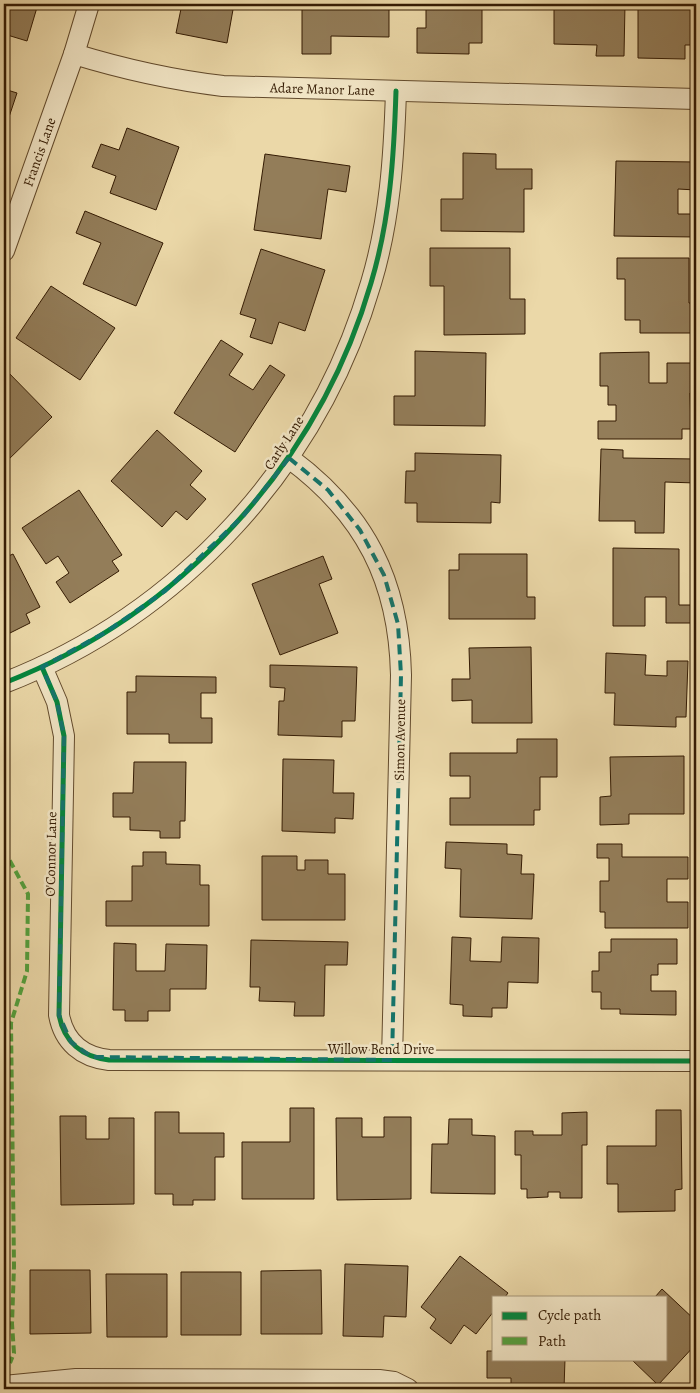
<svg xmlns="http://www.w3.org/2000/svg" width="700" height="1393" viewBox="0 0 700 1393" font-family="Alegreya,serif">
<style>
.building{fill:#937d59;stroke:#341b03}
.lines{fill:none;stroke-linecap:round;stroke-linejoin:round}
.street-casing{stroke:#624a2c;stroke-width:22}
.street{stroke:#f2e6c6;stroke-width:20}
.quiet{stroke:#53a13d;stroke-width:4;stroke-dasharray:8 4;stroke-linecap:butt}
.cycleway-casing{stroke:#f2e6c6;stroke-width:8}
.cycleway{stroke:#00873e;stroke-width:5}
.marked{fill:none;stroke:#0f766e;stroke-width:4;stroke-dasharray:10 6;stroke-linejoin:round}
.labels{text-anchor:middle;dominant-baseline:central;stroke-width:5;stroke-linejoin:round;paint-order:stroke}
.street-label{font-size:14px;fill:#341b03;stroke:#f2e6c6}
</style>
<rect width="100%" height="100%" fill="#ebd8a8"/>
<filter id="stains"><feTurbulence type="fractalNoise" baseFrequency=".004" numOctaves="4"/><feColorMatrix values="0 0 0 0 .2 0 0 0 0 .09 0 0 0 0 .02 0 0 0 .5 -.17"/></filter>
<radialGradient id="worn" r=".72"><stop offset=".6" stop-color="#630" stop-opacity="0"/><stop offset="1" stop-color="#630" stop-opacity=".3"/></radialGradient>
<path class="building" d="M4 4H38L27 41 4 34Z
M182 4H234L227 43 176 33Z
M302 4H374V5H389V37L331 36V54H302Z
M415 4H482V43H469V54L417 53V28H426V7H415Z
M554 4H625L624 56H596L597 45 554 44Z
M638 4H696V45H685V59L638 58Z
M4 54 9 56 4 73Z
M4 89 17 93 8 120 4 118Z
M127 128 179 147 156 210 110 193 116 176 92 167 101 144 119 150Z
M463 153 496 154V169H532V189H524V232L441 231V199H463Z
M265 154 350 166 346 192 328 189 321 239 254 230Z
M616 161 696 162V190L678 189V214H696V237L614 236Z
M85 211 163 243 136 306 83 284 101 243 76 233Z
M430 248H510V299H525V334L444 335V286H430Z
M261 249 325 270 305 331 279 322 272 344 250 337 256 319 240 314Z
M617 258H689V303H696V333H640V320H625V279H617Z
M51 286 115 328 80 380 16 338Z
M221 340 243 354 229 375 253 390 270 365 285 375 235 452 174 413Z
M415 351 486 353 485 426 394 425V396H415Z
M649 352V383H667V363H696V393H690L691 429H682V439H598V421H616V405H608V386H600V353Z
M4 368 52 417 6 462 4 459Z
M157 430 202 471 190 485 206 499 187 520 176 511 162 527 111 481Z
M601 449 623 450V458L696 459V483L665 482 664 533H635V521H599Z
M415 453 501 455 500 503 491 502V523L417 522V503H405L406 471H415Z
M79 490 122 555 112 561 119 571 70 603 56 582 69 573 58 556 46 564 22 528Z
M613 548 679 549V605H692V623H666V597H645V626H613Z
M13 554 40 607 26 614 30 623 4 636V558Z
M459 554H527V597H535V619H449V570H459Z
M323 556 332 579 319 584 338 633 280 655 252 584Z
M531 647 532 723H472V700L452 701V679H470L469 648Z
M606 653 646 655 645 675 667 676V661H688L686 717H676V727L614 725 615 693H605Z
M270 665 357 667 355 721H342V737L278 735 279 701H284L285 688 270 687Z
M136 676 216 677V693H201V718H212V743H169V734H127V692H136Z
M517 739H557V777H540V810H534V825H450V798H470V776H450V753H517Z
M684 756V814H629V824L600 825V797L611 796 610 757Z
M283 759 334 760 333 793H354L353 819 335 818V833L282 831Z
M134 762H186L185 821H180V838H160V831L130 830V817H113V793H133Z
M446 842 507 844V854L522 855 521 874H534L532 919 460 917 461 869 445 868Z
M597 844H622V857H688V879H667V902H688V928H605V912H600V881H609V858H597Z
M143 852H166V864L200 865V885H209V926H106V901H132V866H143Z
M262 856H297V870H305V860H328V874H345V920H262Z
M452 937 471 938 470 961 501 962 502 937 539 938 538 983 508 982 507 1008H492V1017L463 1016V1005L450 1004Z
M611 939H677V964H658V975H651V991H676V1015L620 1014V1009H601V992H592V971H599V952H611Z
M251 940 348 942 347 965H325L324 1016H294L295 1002 259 1001 260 987H250Z
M114 943 136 944V971H165L166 944 207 945 206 989H170V1011H148V1021H125V1010H113Z
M290 1108H314V1199H242V1142H290Z
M656 1110H681L682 1189 675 1190V1211L618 1212V1184H607V1146H656Z
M155 1112H179V1133H224V1157H215V1200H193V1205H173V1194H155Z
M587 1112V1145H582V1198H560V1192H548V1197L527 1198V1189H521V1155H515V1131H533V1135H562V1113Z
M60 1116H86V1139H109V1118H134V1204L61 1205Z
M384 1117H411V1199L337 1200 336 1118H362V1137H384Z
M449 1119H472V1135L495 1136V1194L431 1193 432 1144H448Z
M460 1256 508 1293 505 1297H494V1311L476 1334 464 1325 451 1344 430 1328 436 1319 421 1307Z
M345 1264 408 1266 406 1317 384 1316 383 1337 343 1336Z
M30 1270H90L91 1333 30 1334Z
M321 1270 322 1334H261V1271Z
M181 1272H241V1335H181Z
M106 1274H167V1337H107Z
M662 1289 696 1321V1344L658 1385 631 1359H666V1297H655Z
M487 1351H494V1359H565L564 1389H511V1378H487Z"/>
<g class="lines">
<g class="street-casing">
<g id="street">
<path id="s1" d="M74 54C123 69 172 80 223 86L696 99"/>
<path id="s2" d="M4 251 74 54 89 4"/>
<path d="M289 458C365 514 399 581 401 675L392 1060"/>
<path d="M42 667 57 702 64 736 59 1015C64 1042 82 1057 109 1060L696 1061"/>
<path d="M4 683C181 614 318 465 371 283 390 220 394 156 396 91"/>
<path d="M4 1386 76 1379 379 1380 394 1382 408 1389"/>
</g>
</g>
<use href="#street" class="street"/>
<path class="quiet" d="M4 850 28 894 27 971 11 1023 14 1266 12 1324 14 1353 10 1363"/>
<g class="cycleway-casing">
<path id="cycleway" d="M42 667 57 702 64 736 59 1015C64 1042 82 1057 109 1060L696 1061
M4 683C181 614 318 465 371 283 390 220 394 156 396 91"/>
</g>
<use href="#cycleway" class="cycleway"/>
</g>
<path class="marked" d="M289 458 328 490 360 530 384 575 398 624 401 675 392 1060 92 1057 71 1042 59 1015 64 736 57 702 42 667 106 632 165 591 244 515Z"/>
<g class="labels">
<g class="street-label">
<text stroke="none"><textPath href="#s1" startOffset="252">Adare Manor Lane</textPath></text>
<text stroke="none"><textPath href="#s2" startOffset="105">Francis Lane</textPath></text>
<text transform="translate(284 443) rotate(-57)">Carly Lane</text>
<text transform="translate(400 740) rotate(-89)">Simon Avenue</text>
<text transform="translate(51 854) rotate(-89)">O'Connor Lane</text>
<text x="381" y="1049">Willow Bend Drive</text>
</g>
</g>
<rect width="700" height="1393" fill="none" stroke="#ebd8a8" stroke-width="20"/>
<rect x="5" y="5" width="690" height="1383" fill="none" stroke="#341b03" stroke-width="2.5"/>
<rect x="10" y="10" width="680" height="1373" fill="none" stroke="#341b03"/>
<rect x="492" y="1296" width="175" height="65" fill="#f2e6c6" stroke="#a69578"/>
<rect x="502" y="1312" width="25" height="8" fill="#00873e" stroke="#a69578"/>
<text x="538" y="1320" font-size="15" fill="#341b03">Cycle path</text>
<rect x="502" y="1337" width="25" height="8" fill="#53a13d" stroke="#a69578"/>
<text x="538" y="1346" font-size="15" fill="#341b03">Path</text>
<rect width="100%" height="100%" filter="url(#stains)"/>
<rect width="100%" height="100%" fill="url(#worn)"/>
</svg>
